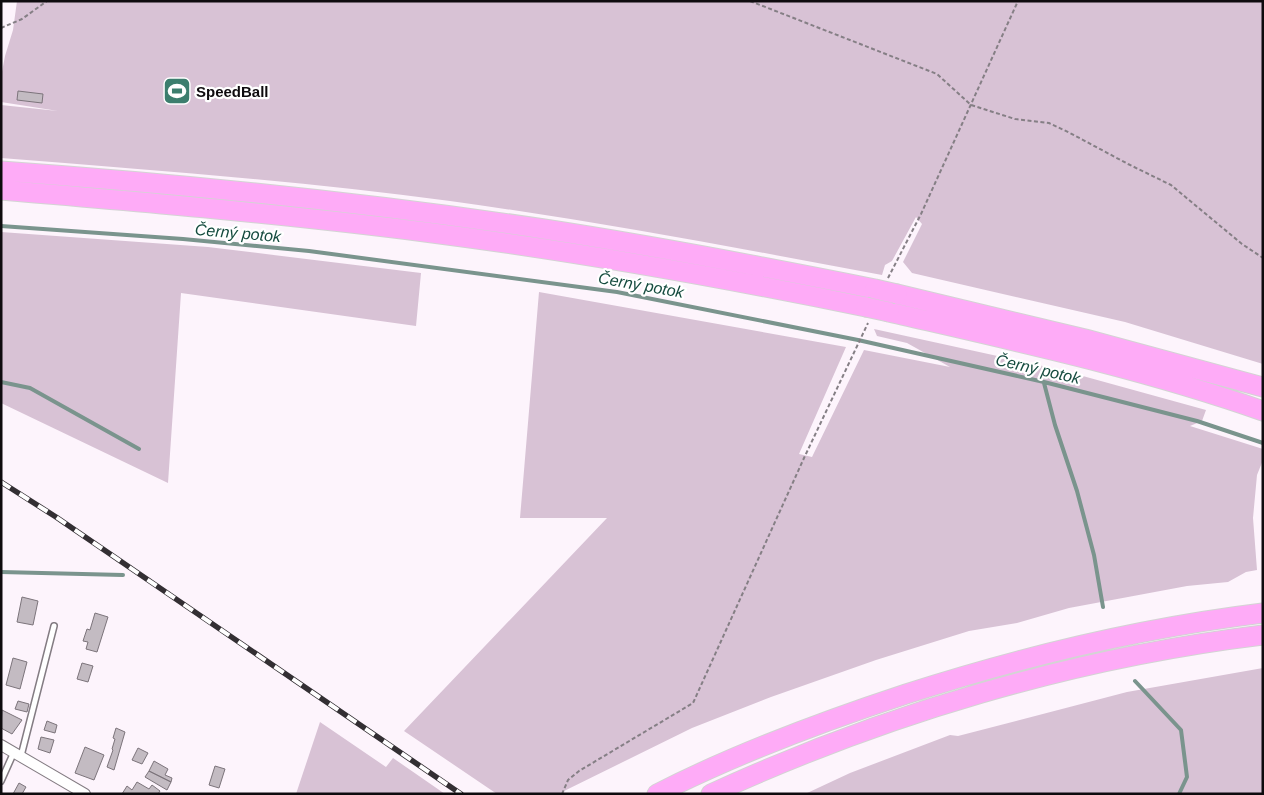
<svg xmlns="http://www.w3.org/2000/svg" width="1264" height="795" viewBox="0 0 1264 795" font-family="Arial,sans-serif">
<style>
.green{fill:#d8c2d5}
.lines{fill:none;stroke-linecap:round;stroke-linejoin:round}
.stream{stroke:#7a948d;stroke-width:4}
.building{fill:#c3bbc2;stroke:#7c747b}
.lane-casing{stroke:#847c83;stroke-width:8}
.street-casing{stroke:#847c83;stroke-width:12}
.highway-casing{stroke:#d4d3d4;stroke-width:21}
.path{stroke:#857f85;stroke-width:2;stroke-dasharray:4 2.5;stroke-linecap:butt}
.lane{stroke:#fff;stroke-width:5}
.street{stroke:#fff;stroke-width:10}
.highway{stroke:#feabf7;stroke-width:19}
.rail-casing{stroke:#332f33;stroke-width:5.5}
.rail{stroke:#fff;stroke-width:4;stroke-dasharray:11;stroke-linecap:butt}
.highway-bridge-casing{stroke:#d4d3d4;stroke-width:21;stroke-linecap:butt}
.highway-bridge{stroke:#feabf7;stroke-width:19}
.labels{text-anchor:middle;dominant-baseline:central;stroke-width:4.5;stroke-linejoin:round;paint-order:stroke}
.poi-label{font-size:15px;font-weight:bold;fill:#0e0b0e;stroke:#fff;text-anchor:start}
.water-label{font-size:16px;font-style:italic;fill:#154b3f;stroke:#fff}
</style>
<rect width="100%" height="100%" fill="#fdf4fc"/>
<path class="green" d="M17 1H1263V364L1125 322 912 273 903 262 922 224 916 217 892 261 885 265 882 275C738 248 595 221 450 201 301 181 151 170 1 158V105L58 111 1 102V77L5 56 13 30Z
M1 232 208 247 421 273 416 326 181 293 168 483 1 403Z
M539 292 846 347 799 454 812 457 864 350 950 367 907 343 877 336 874 329 1061 370 1206 410 1202 421 1190 426 1263 449V460L1257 475 1253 518 1257 570 1246 572 1228 582 1187 586 1069 608 1017 623 969 631 876 660 771 697 692 728 558 794H497L404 731 607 518H520Z
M1263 668V794H805L850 773 950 735 958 736 1127 692Z
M320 722 386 767 393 758 445 794H296Z"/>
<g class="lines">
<path class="stream" d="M1 226 183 239 309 251 617 292 858 340 1044 382 1197 421 1263 443
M1 382 30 388 139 449
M1044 383 1055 425 1077 491 1094 555 1103 607
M1 572 123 575
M1135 681 1181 730 1187 777 1179 794"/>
</g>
<path class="building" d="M18 91 43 94 42 103 17 100Z
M22 597 38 601 33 625 17 622Z
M95 613 108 617 97 652 86 649 88 642 83 641 87 629 90 630Z
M13 658 27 662 20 689 6 685Z
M82 663 93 666 88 682 77 679Z
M18 701 29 704 27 712 15 709Z
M2 710 22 720 12 734 1 728Z
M47 721 57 725 55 733 44 730Z
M116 728 125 732 114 770 107 767 113 750 112 749 115 739 113 738Z
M41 737 54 740 50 753 38 749Z
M85 747 104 755 94 780 75 773Z
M138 748 148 753 142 764 132 760Z
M154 761 168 769 165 775 172 778 171 782 149 771Z
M215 766 225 769 219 788 209 785Z
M149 771 171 782 167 790 145 777Z
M137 782 149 789 152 785 160 791 158 794H122L127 786 132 790Z
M19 783 26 787 22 794H13Z"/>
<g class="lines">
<g class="lane-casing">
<path id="lane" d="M21 756 54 626
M1 781 14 752"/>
</g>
<g class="street-casing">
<path id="street" d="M1 745 85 794"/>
</g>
<g class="highway-casing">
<path id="highway" d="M1 171C183 184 364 202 544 229 655 246 765 267 875 289
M1 190C143 202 284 214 425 232 573 251 720 277 866 307
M897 294 1085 339 1263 387
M889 312C1014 341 1141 368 1263 411
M657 794C737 753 821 722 906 694 1024 656 1140 628 1263 613
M711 794C885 714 1073 658 1263 635"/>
</g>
<path class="path" d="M750 1 937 74 971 105 1015 119 1049 123 1070 133 1128 164 1171 185 1242 244 1263 258
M1 28 22 19 47 1
M888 278 921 214 1018 1
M562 794 568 780 579 771 693 703 804 458 868 323"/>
<use href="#lane" class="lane"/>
<use href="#street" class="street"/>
<use href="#highway" class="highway"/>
<g class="rail-casing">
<path id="rail" d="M1 482 56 517 461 794"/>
</g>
<use href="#rail" class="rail"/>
<g class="highway-bridge-casing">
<path id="highway-bridge" d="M875 289 897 294
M866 307 889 312"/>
</g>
<use href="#highway-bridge" class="highway-bridge"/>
</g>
<defs>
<g id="stadium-square" transform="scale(1.4375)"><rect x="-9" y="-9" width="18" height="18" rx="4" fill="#3c7e6e" stroke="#fff"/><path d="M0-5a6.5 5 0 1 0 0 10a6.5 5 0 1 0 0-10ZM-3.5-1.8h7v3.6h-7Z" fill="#fff"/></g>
</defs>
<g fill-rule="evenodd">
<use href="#stadium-square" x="177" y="91"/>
</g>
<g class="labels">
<g class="poi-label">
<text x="196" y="91">SpeedBall</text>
</g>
<g class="water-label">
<text transform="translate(238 233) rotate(5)">Černý potok</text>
<text transform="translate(641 285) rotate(10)">Černý potok</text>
<text transform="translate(1038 369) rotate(13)">Černý potok</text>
</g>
</g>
<rect width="1264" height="795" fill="none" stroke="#0e0b0e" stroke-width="5"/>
</svg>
